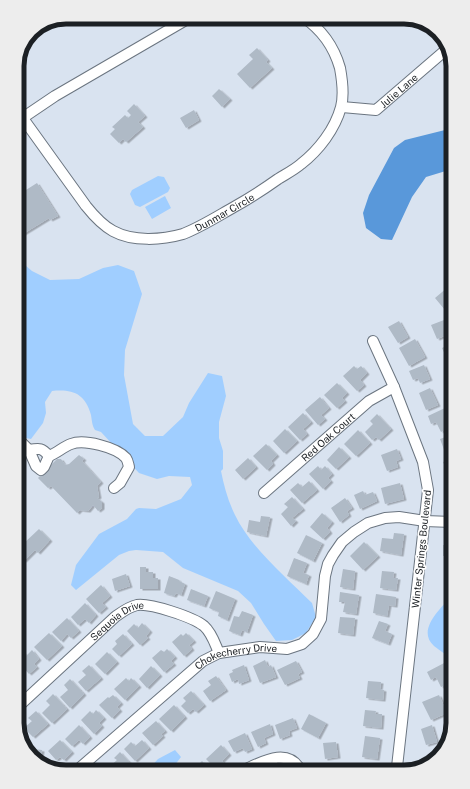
<svg xmlns="http://www.w3.org/2000/svg" width="470" height="789" viewBox="0 0 470 789" font-family="'Public Sans',sans-serif">
<style>
.green{fill:#a0ceff}
.water{fill:#5998da}
.building{fill:#afbac6;filter:url(#shadow)}
.lines{fill:none;stroke-linecap:round;stroke-linejoin:round}
.minor-casing{stroke:#6b7580;stroke-width:12}
.minor{stroke:#fff;stroke-width:10}
.labels{text-anchor:middle;dominant-baseline:central;stroke-width:3.5;stroke-linejoin:round;paint-order:stroke}
.street-label{font-size:10px;fill:#1c2024;stroke:#fff}
.rim{fill:none;stroke:#1c2024;stroke-width:5}
</style>
<defs>
<filter id="shadow"><feDropShadow dx="2.5" dy="1.5" stdDeviation="0" flood-color="#0004"/></filter>
</defs>
<rect width="100%" height="100%" fill="#d9e3f0"/>
<path class="green" d="M158 176 164 177 170 188 168 192 140 207 135 205 130 194 132 190Z
M165 196 171 208 152 219 145 207Z
M19 260 32 271 50 280 79 279 103 268 118 265 134 271 142 294 125 350 124 375 133 424 145 436H163L183 417 189 403 208 373 222 376 226 396 219 422V438L223 451V469L221 471C224 486 228 501 235 515 250 547 287 578 312 603L316 617 306 633 292 640 276 641 264 624 251 603 238 591 183 568 163 552 136 550 129 551 119 555 76 590 71 585 76 565 99 534 127 519 136 509 139 508 156 509 181 499 192 485 190 477 169 476 157 479 139 473 101 432 95 430C92 425 92 421 91 415 85 393 72 389 52 391L45 402 46 413 43 423 31 439 20 437Z
M452 596 453 659C447 655 440 651 434 646 416 630 441 608 452 596Z
M175 750 181 757 171 770 147 771 158 759Z"/>
<path class="water" d="M449 129V170L426 177 412 197 392 240 381 239 366 228 363 213 369 195 394 148 405 140Z"/>
<path class="building" d="M257 48 268 60 266 62 272 68 250 88 237 74 253 59 249 55Z
M219 89 230 99 222 107 212 96Z
M134 104 145 116 138 122 143 127 126 142 123 139 119 143 110 134 115 129 112 127 125 115 128 118 131 115 127 111Z
M194 110 199 120 186 128 180 118Z
M37 183 58 216 50 220 49 218 18 237V195Z
M448 287 450 289V306L445 310 435 298Z
M444 320 449 334 437 339 431 325Z
M399 321 408 337 398 343 388 327Z
M415 339 425 357 409 366 399 348Z
M450 344V365L442 348Z
M424 365 430 379 420 383 418 378 413 380 409 371Z
M354 366 357 369 361 366 367 373 360 380 364 385 357 391 343 376Z
M337 383 347 393 342 398 345 401 337 408 324 395Z
M430 388 438 405 426 410 419 393Z
M320 397 329 408 321 415 325 419 318 425 305 410Z
M445 408 451 420V427L441 432 436 422 431 424 428 416Z
M303 413 311 422 303 429 307 434 300 440 288 427Z
M377 414 391 429 379 440 376 437 372 440 365 432 373 424 370 421Z
M285 429 297 441 284 453 273 441Z
M358 430 370 443 356 456 344 444Z
M451 435V453L446 455 440 439Z
M266 444 277 455 271 461 273 464 267 470 253 456Z
M339 447 349 457 336 469 327 460Z
M397 449 401 459 396 461 398 467 387 471 381 455Z
M79 455 84 459 82 461 101 482 97 486 99 497 97 498 102 502V508L98 511 93 505 88 511 80 510 77 513 51 486 48 488 38 478 57 459H61L65 465 69 464Z
M248 458 256 467 243 479 235 470Z
M451 459V480L443 462Z
M318 466 321 470 325 466 332 474 328 478 331 481 323 489 309 474Z
M309 481 317 490 302 503 290 490 298 483 302 487Z
M400 483 404 499 385 504 381 488Z
M363 491 365 495 373 492 377 501 360 509 354 495Z
M292 497 303 509 292 518 296 521 291 526 281 514 288 507 284 504Z
M345 498 352 508 347 511 349 515 340 522 331 508Z
M322 513 332 522 327 528 330 532 323 539 310 527Z
M261 516 270 517 266 536 247 532 249 520 260 522Z
M39 529 50 540 38 553 35 550 24 561 21 557V544L22 545Z
M394 533 404 534 401 555 380 551 382 538 393 539Z
M306 535 322 543 313 561 297 553Z
M364 542 378 556 363 570 350 556Z
M443 545H452V556H443Z
M294 558 307 563 303 573 309 575 306 584 287 576Z
M140 567H146V572H153V578H158V589H140Z
M343 569 355 571 353 589 340 587Z
M382 571 394 572 393 578H398L396 590 380 588Z
M126 574 130 586 115 591 112 579Z
M169 576 179 580V581L185 584 181 595 176 593 174 596 164 593Z
M101 585 110 596 102 603 106 607 99 613 86 599Z
M191 589 208 596 204 606 187 600Z
M216 591 235 599 227 620 218 616 219 612 209 608Z
M340 592 359 595 356 614 343 612 345 602H339Z
M376 594 396 597 395 606 389 605 387 616 373 613Z
M85 603 96 615 89 623 85 619 78 625 71 617Z
M242 611 253 615 247 632 242 630 240 635 229 631 234 616 239 617Z
M340 617 355 618 353 635 338 633Z
M67 618 79 631 71 638 67 634 61 641 52 632Z
M379 621 388 624 385 631 392 634 388 644 372 638Z
M142 623 150 631 146 636 148 638 140 645 127 631 134 624 138 628Z
M49 633 62 646 47 660 34 647Z
M186 633 194 641 189 645 192 649 184 656 172 642 181 634 183 636Z
M123 634 132 644 119 656 112 649 117 644 115 641Z
M167 649 175 657 171 661 174 664 164 672 152 658 161 650 164 652Z
M32 650 39 659 34 664 37 667 29 674 21 665V653L23 652 26 656Z
M107 652 117 662 105 674 95 664Z
M265 660 268 667 271 665 276 677 260 683 253 666Z
M296 661 302 672 298 674 300 678 285 685 277 670Z
M446 662 453 676 448 678 450 683 441 687 436 677 431 680 427 672Z
M89 665 101 678 86 691 78 682 86 675 82 671Z
M244 665 249 680 239 684 238 679 232 682 229 674 233 672 232 670Z
M151 666 160 675 147 688 139 679Z
M216 676 226 690 210 701 203 691 211 685 208 681Z
M126 678 129 681 131 678 139 686 125 700 114 689Z
M70 679 84 694 70 708 60 697 68 690 64 685Z
M368 681 381 682 380 689 384 690 383 700 366 698Z
M191 691 204 705 196 712 193 709 188 713 181 706 186 701 183 698Z
M53 694 67 709 52 723 42 713 50 705 46 701Z
M113 695 121 703 117 707 120 710 112 718 99 705 108 697 109 698Z
M439 695 447 713 431 720 422 702Z
M174 705 185 717 171 731 159 719Z
M96 710 104 718 99 723 102 726 94 734 81 720 90 711 93 714Z
M365 710 376 711 375 714H382L381 728 363 726Z
M36 711 48 724 33 737 24 728 32 721 28 718Z
M309 714 326 723 318 738 301 729Z
M293 718 297 728 289 731 290 735 280 739 275 725Z
M156 721 165 731 161 734 163 736 153 745 142 733Z
M270 724 273 734 264 738 266 743 258 747 251 732Z
M79 725 90 737 83 744 79 740 72 746 65 739Z
M432 725 437 742 426 745 421 729Z
M245 733 252 749 245 752 243 748 234 752 228 741Z
M365 736 380 738 377 759 362 757Z
M60 740 72 752 64 760 60 757 56 760 48 751Z
M142 740 149 748 135 761 124 749 131 742 135 746Z
M336 742 338 757 325 759 323 743Z
M221 745 229 754 222 761 225 764 219 770H217L206 759Z
M25 748 42 750 40 764H39Z
M120 752 132 765 128 768 131 771H113L109 767 117 760 114 758Z
M430 753 433 758 430 760 431 762 425 767H421L417 761Z
M202 761 210 769 209 770H188L196 763 198 765Z
M336 764V768H320V765Z
M356 764 371 765V768H356Z"/>
<g class="lines">
<g class="minor-casing">
<g id="minor">
<path id="s1" d="M342 107 376 110 448 48"/>
<path id="s2" d="M22 117 86 206C94 216 102 225 113 231 133 242 162 240 183 234 201 227 218 216 234 207 250 198 264 189 278 179 286 174 294 170 301 164 319 150 335 129 341 107 344 96 342 79 340 68 334 47 321 29 303 17"/>
<path d="M18 121 55 96 191 17"/>
<path d="M373 341 394 387 423 462 428 490 397 767"/>
<path d="M20 441 29 450 36 466 41 470 44 467 49 456C57 453 63 447 71 444 84 439 116 447 126 458 128 461 128 463 129 467L120 483 114 488"/>
<path d="M29 450C40 448 42 448 49 456"/>
<path id="s3" d="M264 493 369 401 394 387"/>
<path id="s4" d="M22 703 115 617C122 612 128 607 137 605 150 603 193 617 204 626 212 633 215 644 219 653"/>
<path d="M246 769C264 761 287 748 300 769"/>
<path id="s5" d="M75 772 203 661 219 653 260 647 287 649 302 644 313 634 321 619 325 576 328 564 333 555 342 542 354 532 368 523 385 518 399 517 425 521 452 522"/>
</g>
</g>
<use href="#minor" class="minor"/>
</g>
<g class="labels">
<g class="street-label">
<text stroke="none"><textPath href="#s1" startOffset="64">Julie Lane</textPath></text>
<text stroke="none"><textPath href="#s2" startOffset="265">Dunmar Circle</textPath></text>
<text stroke="none"><textPath href="#s3" startOffset="85">Red Oak Court</textPath></text>
<text transform="translate(421 549) rotate(-84)">Winter Springs Boulevard</text>
<text stroke="none"><textPath href="#s4" startOffset="127">Sequoia Drive</textPath></text>
<text stroke="none"><textPath href="#s5" startOffset="203">Chokecherry Drive</textPath></text>
</g>
</g>
<path d="M0 0H470V789H0ZM66 24H404A42 42 0 0 1 446 66V723A42 42 0 0 1 404 765H66A42 42 0 0 1 24 723V66A42 42 0 0 1 66 24Z" fill="#ededed" fill-rule="evenodd"/>
<path class="rim" d="M66 24H404A42 42 0 0 1 446 66V723A42 42 0 0 1 404 765H66A42 42 0 0 1 24 723V66A42 42 0 0 1 66 24Z"/>
</svg>
